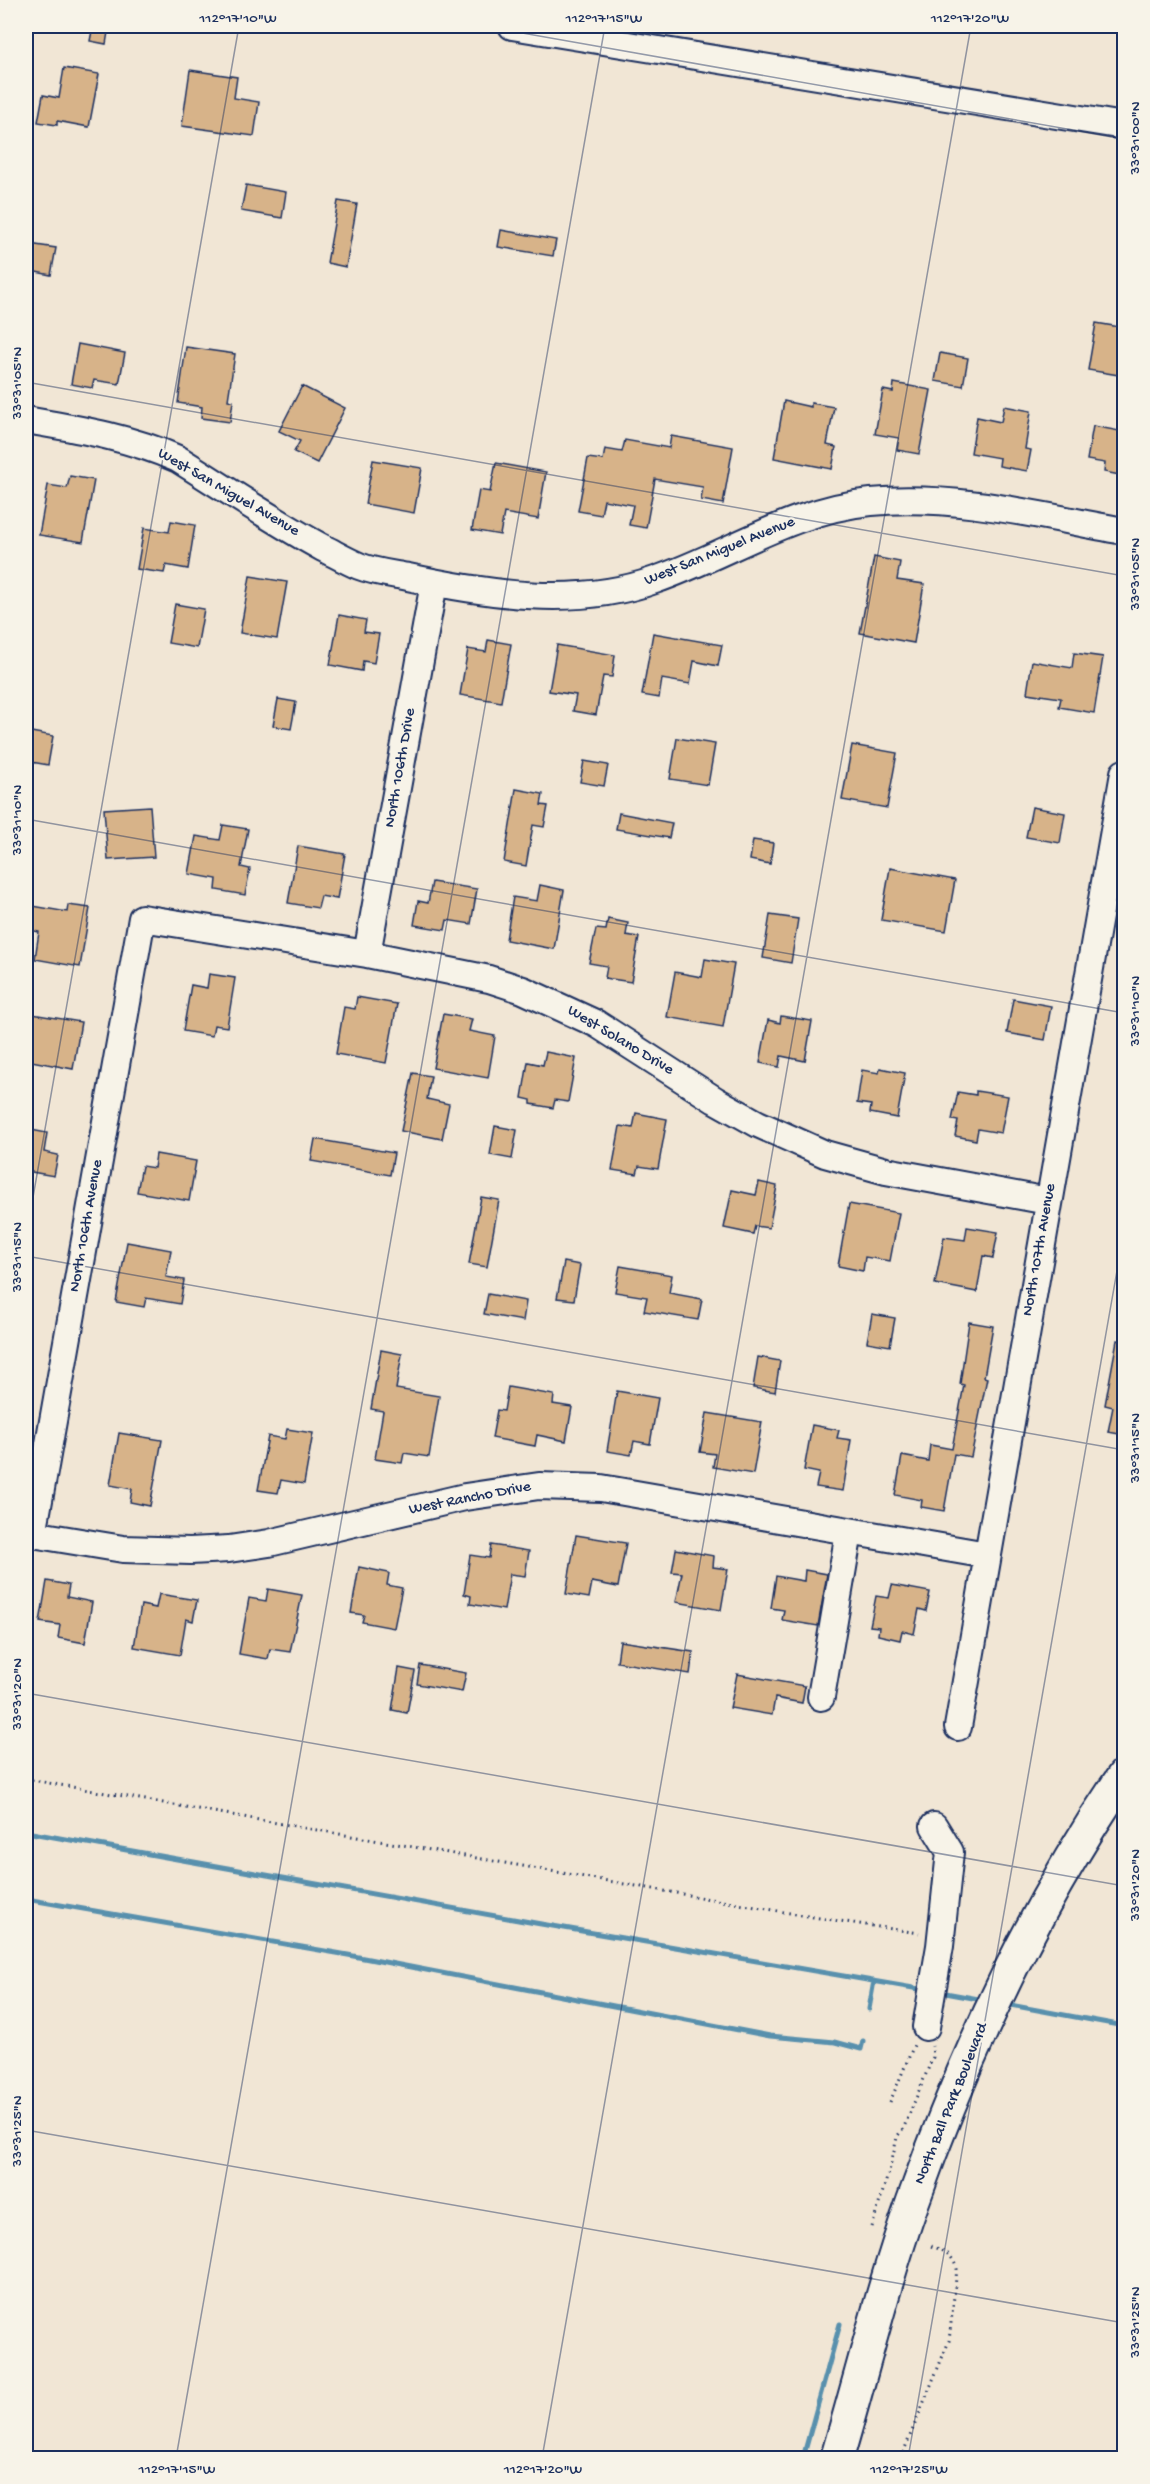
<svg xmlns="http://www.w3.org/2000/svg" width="1150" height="2484" viewBox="0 0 1150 2484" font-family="'Gochi Hand',sans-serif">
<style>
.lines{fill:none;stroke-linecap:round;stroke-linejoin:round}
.stream{stroke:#5990ad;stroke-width:5}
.building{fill:#d7b389;stroke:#1b2f5e;stroke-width:1.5}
.minor-casing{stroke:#1b2f5e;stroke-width:30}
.major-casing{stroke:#1b2f5e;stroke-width:36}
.path{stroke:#1b2f5e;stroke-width:3;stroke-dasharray:1.5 4.5;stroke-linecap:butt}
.minor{stroke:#f7f3e8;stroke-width:26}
.major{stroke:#f7f3e8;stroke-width:32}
.ticks{fill:none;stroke:#1b2f5e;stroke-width:1.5;stroke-opacity:0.45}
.labels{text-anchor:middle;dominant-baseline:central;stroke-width:4.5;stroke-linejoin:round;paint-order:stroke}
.street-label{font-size:16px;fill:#1b2f5e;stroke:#f7f3e8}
.neatline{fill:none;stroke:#1b2f5e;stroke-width:2}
.ticks-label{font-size:15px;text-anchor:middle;fill:#1b2f5e}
</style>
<rect width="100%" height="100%" fill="#f1e6d5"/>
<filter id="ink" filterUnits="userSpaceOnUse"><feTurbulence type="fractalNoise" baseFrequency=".0167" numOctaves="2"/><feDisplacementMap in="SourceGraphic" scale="12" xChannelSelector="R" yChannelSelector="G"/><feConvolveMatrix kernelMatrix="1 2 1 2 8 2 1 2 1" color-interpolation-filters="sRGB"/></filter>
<g filter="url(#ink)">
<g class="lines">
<path class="stream" d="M26 1832 541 1924 925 1990
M26 1899 348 1955 770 2036 835 2042 861 2049 863 2041
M940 1992 984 2000
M1005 2004 1124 2026
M869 2009 874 1981
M803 2458 840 2324"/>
</g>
<path class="building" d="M93 26H109L106 44 90 41Z
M64 68 99 74 89 127 57 121V125L38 122 43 95 59 98Z
M190 70 237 77 234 98 259 102 254 136 182 126Z
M246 185 286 192 282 218 241 211Z
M338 201 357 204 346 267 327 263Z
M501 230 556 240 553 256 498 247Z
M29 244 56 248 51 275 26 270Z
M1096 323 1125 328V376L1088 370Z
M78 344 125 353 119 384 94 380 92 388 71 384Z
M186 347 235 354 228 400 233 401 230 422 201 418 202 407 178 403Z
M940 353 968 358 963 386 935 381Z
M894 383 931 390 919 454 897 450 899 438 875 434 883 390 893 392Z
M302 386 345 408 317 463 294 452 300 441 279 431Z
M784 401 811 407V403L834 407 827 445 836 447 832 469 774 458Z
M1004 406 1031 411 1025 449 1031 450 1027 471 999 466 1000 458 971 453 977 417 1001 422Z
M1093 426 1125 432V476L1104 472 1105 463 1087 460Z
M671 436 733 447 723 504 701 500 703 487 655 479 646 528 629 525 633 505 604 500 601 515 578 511 588 458 603 460 605 449 622 452 625 440 669 448Z
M373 460 422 468 414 513 365 504Z
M496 463 546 472 538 519 504 513 500 535 472 530 479 490 490 492Z
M70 476 94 480 83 542 39 535 48 485 67 488Z
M171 521 195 525 188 569 166 565 164 573 137 569 144 528 169 532Z
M874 557 900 562 897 580 924 584 914 643 860 633Z
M250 576 287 582 277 639 240 633Z
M175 604 204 609 197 648 168 643Z
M339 615 366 620 364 632 379 634 374 663 363 661 362 671 330 665Z
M653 633 722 645 718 666 694 661 690 684 662 679 659 698 642 695Z
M488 640 511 644 501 702 460 695 468 649 486 652Z
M557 645 615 655 612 677 603 676 596 715 573 711 576 695 549 691Z
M1074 653 1103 657 1094 713 1059 707 1061 698 1027 693 1032 661 1072 668Z
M278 699 296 702 291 729 273 726Z
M26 731 53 736 48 765 26 761Z
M677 738 715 744 708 785 670 779Z
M852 745 897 753 887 808 842 800Z
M584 761 608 765 604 786 580 782Z
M516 789 543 794 541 805 548 806 544 827 533 825 526 866 504 862Z
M150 806 154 857 108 860 104 809Z
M1032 807 1065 813 1060 843 1026 837Z
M619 813 672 823 669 838 616 829Z
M223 825 248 829 241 867 250 869 245 895 216 890 217 879 189 874 196 836 220 840Z
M753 840 773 843 770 864 750 860Z
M298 846 345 854 337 899 321 896 318 908 288 903Z
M890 868 955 880 946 931 881 920Z
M432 882 477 889 471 924 447 920 445 930 414 925 418 901 428 903Z
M540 885 564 890 554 949 506 940 513 897 537 901Z
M27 905 67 912 68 905 90 908 80 967 35 959 39 932 26 929Z
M770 915 798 919 791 963 763 958Z
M608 919 628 923 626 935 639 937 631 982 605 978 607 966 589 963 596 929 606 930Z
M705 959 734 964 723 1027 667 1017 675 972 702 977Z
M209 974 235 978 227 1027 214 1025 212 1036 183 1031 191 985 207 988Z
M357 997 397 1004 386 1063 336 1054 344 1007 355 1009Z
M1013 999 1051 1006 1045 1040 1007 1033Z
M26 1013 81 1022 73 1069 26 1060Z
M443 1014 472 1019 469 1031 495 1036 488 1078 433 1068Z
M781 1016 812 1021 805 1061 781 1056 779 1067 760 1063 768 1020 780 1023Z
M546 1052 576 1058 568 1102 555 1100 553 1108 531 1104V1100L522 1098 528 1062 543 1065Z
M880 1068 905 1073 897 1118 870 1113 871 1105 857 1103 862 1070 879 1073Z
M413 1073 431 1076 427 1099 449 1104 442 1139 401 1131Z
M976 1091 1008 1096 1001 1133 978 1129 976 1140 955 1136 958 1121 952 1120 958 1092 976 1095Z
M636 1113 667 1119 658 1169 639 1166 637 1174 612 1170 620 1126 633 1128Z
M495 1126 517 1130 512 1159 490 1155Z
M26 1129 47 1133 44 1152 58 1155 54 1176 26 1171Z
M315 1139 394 1153 390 1175 311 1161Z
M156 1154 196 1161 189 1201 137 1192 142 1166 154 1168Z
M759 1182 777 1186 769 1228 755 1226 753 1234 724 1228 732 1190 756 1195Z
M481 1197 499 1200 487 1267 469 1264Z
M849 1204 899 1213 890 1261 865 1257 863 1271 838 1266Z
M967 1227 998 1232 993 1258 983 1256 977 1292 935 1284 944 1237 965 1240Z
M127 1242 171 1250 166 1277 184 1280 180 1304 146 1298 144 1307 116 1302Z
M564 1262 580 1265 574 1300 557 1298Z
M620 1266 672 1275 669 1293 702 1299 698 1320 644 1311 647 1297 615 1292Z
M488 1294 526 1301 523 1321 484 1314Z
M872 1314 895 1318 890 1346 867 1342Z
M969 1322 993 1326 984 1377 987 1378 971 1457 954 1454 944 1511 921 1507 922 1500 895 1495 902 1456 928 1461 930 1445 952 1449 964 1385 960 1384Z
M1117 1340 1125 1341V1435L1108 1432 1113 1407 1105 1405Z
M381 1350 402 1354 396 1389 439 1396 429 1457 404 1453 402 1463 375 1459 383 1411 371 1409Z
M758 1357 780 1361 775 1392 753 1388Z
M508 1387 554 1395 553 1404 572 1407 566 1441 537 1435 535 1446 492 1438 497 1410 504 1411Z
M617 1391 658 1398 650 1444 634 1441 631 1455 607 1451Z
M707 1413 762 1422 753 1474 713 1467 715 1454 700 1452Z
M812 1425 839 1430 837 1438 851 1440 843 1491 816 1487 819 1473 804 1470Z
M287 1429 313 1433 304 1484 281 1480 278 1493 258 1490 268 1436 285 1439Z
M119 1433 162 1440 150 1506 130 1502 132 1489 110 1485Z
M576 1535 626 1543 618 1587 592 1582 589 1598 566 1594Z
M491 1545 529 1551 525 1576 510 1574 504 1610 470 1604 471 1596 464 1594 470 1555 489 1558Z
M676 1549 714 1556 713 1567 728 1569 721 1610 676 1602 682 1573 672 1572Z
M359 1567 389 1573 387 1585 402 1588 394 1628 362 1622 364 1615 351 1613Z
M805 1570 827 1574 818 1626 782 1620 784 1610 771 1608 776 1576 804 1581Z
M47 1581 69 1585 67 1597 92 1602 85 1643 58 1638 60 1625 40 1622Z
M892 1585 930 1592 926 1611 919 1609 914 1634 902 1631 900 1640 878 1635 879 1627 870 1626 876 1596 889 1598Z
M268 1589 302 1595 290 1652 270 1649 268 1659 239 1654 249 1598 266 1601Z
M159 1594 197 1600 193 1621 186 1619 180 1655 134 1647 141 1605 156 1608Z
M620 1641 693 1652 690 1674 617 1662Z
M420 1665 466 1673 462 1692 417 1684Z
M399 1668 415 1671 407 1713 392 1710Z
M737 1674 805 1686 802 1703 775 1698 772 1715 730 1708Z"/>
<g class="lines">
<g class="minor-casing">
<path id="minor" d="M512 26 1124 126
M26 420C78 429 129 437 178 459 226 489 273 521 323 548 335 554 347 561 359 566 374 572 392 574 408 577 487 594 577 608 655 580 727 555 794 509 871 502 956 494 1041 516 1124 531
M367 954 434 583
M26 1533 123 1549 190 1551 229 1549 269 1543 465 1497 539 1486 601 1488 987 1555
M33 1534 142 918 367 954 489 979 523 990 597 1024 715 1100 758 1124 825 1154 886 1171 1048 1201
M821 1697 849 1532
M958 1727 1124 773
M926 2027 940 1946 950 1852 934 1826"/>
</g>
<g class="major-casing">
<path id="major" d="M837 2458C862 2373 883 2285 913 2201 966 2052 1034 1906 1124 1775"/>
</g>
<path class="path" d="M26 1779 813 1917 919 1933
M890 2102 914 2045
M872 2227 892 2161 897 2137 904 2127 933 2057 932 2046
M901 2458 949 2341 957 2269C952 2254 945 2251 931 2246"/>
<use href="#minor" class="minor"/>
<use href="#major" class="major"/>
</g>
</g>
<path class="ticks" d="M482 26 1124 139M26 382 1124 576M26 819 1124 1013M26 1237 239 26M26 1256 1124 1450M26 1693 1124 1886M26 2130 1124 2323M176 2458 605 26M542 2458 971 26M908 2458 1124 1231"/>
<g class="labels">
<g class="street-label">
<text transform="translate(228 493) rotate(30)">West San Miguel Avenue</text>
<text transform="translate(720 552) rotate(-22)">West San Miguel Avenue</text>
<text transform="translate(401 768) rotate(-80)">North 106th Drive</text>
<text transform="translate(620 1041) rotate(31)">West Solano Drive</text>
<text transform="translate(87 1226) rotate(-80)">North 106th Avenue</text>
<text transform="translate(1040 1250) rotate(-80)">North 107th Avenue</text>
<text transform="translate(470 1499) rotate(-11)">West Rancho Drive</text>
<text transform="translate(952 2104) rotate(-68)">North Ball Park Boulevard</text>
</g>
</g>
<rect width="1150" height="2484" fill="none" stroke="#f7f3e8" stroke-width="66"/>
<rect x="33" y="33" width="1084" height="2418" class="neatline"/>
<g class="ticks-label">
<text x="238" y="22">112°17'10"W</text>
<text x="604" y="22">112°17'15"W</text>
<text x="970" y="22">112°17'20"W</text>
<text transform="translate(1134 138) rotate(-90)" y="5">33°31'00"N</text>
<text transform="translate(16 383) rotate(-90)" y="5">33°31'05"N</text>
<text transform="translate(1134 574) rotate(-90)" y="5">33°31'05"N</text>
<text transform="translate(16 820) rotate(-90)" y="5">33°31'10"N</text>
<text transform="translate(1134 1011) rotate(-90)" y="5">33°31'10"N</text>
<text transform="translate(16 1257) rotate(-90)" y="5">33°31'15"N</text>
<text transform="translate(1134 1448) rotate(-90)" y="5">33°31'15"N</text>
<text transform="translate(16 1694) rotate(-90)" y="5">33°31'20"N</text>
<text transform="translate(1134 1885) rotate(-90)" y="5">33°31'20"N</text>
<text transform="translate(16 2131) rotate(-90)" y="5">33°31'25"N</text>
<text transform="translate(1134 2322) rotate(-90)" y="5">33°31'25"N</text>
<text x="177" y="2473">112°17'15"W</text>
<text x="543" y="2473">112°17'20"W</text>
<text x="909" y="2473">112°17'25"W</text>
</g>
</svg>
